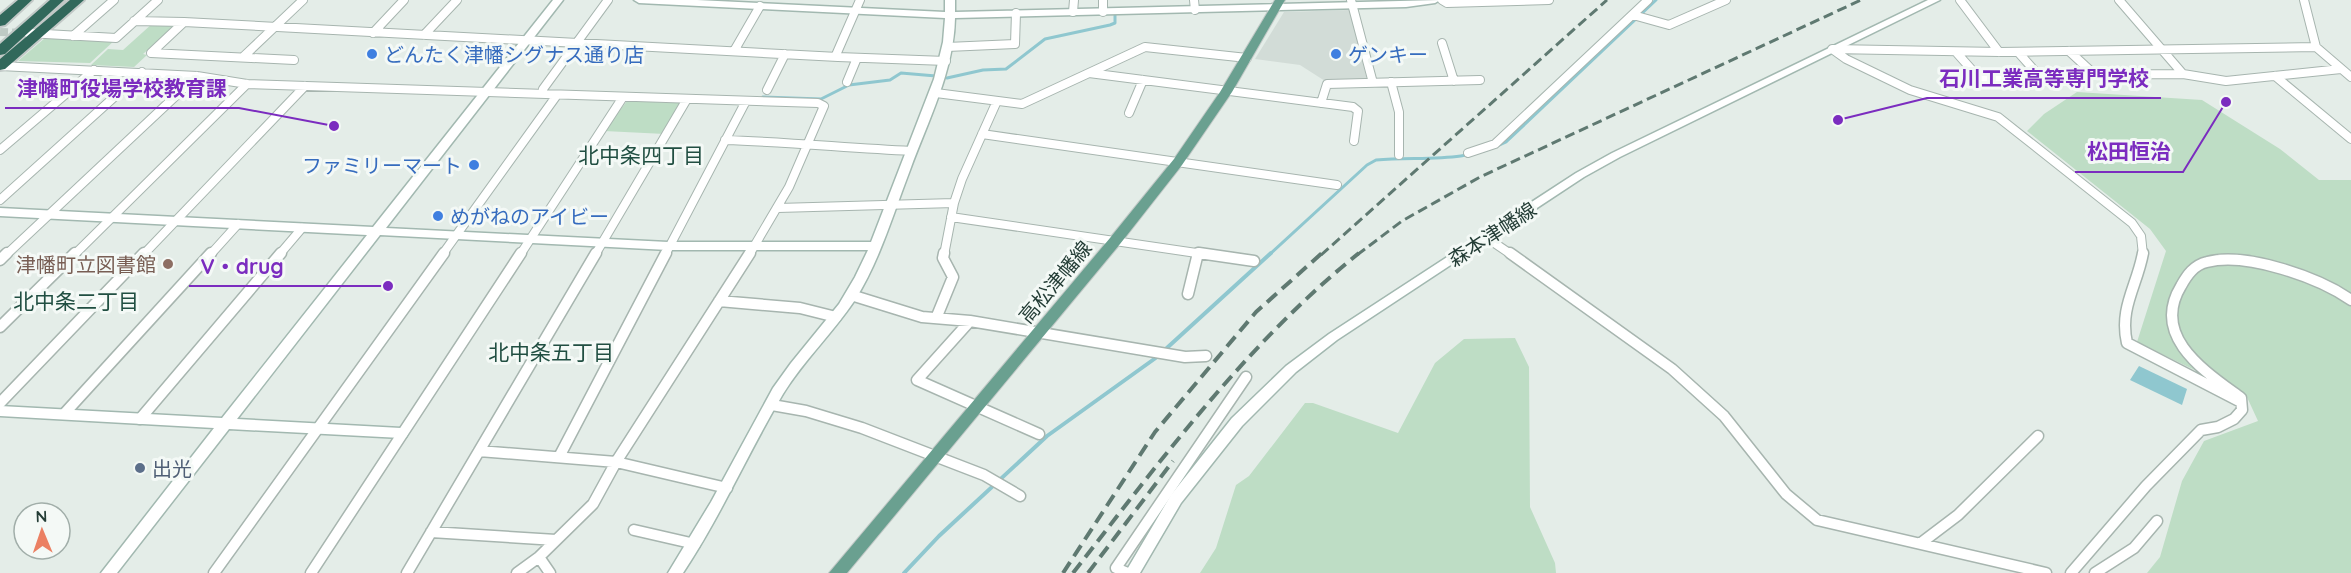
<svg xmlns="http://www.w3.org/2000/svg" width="2351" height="573" viewBox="0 0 2351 573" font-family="Quicksand,'Noto Sans JP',sans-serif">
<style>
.built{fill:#d2dcd7}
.green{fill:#beddc5}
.water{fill:#8fc7cf}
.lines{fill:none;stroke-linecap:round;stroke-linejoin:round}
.stream-far1{stroke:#8fc7cf;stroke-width:3}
.stream{stroke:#8fc7cf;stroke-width:4}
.street-tunnel{stroke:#becac4;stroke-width:8;stroke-dasharray:8 4;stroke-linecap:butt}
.street-far1-casing{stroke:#a7b5af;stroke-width:10}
.street-casing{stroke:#a7b5af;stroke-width:13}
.secondary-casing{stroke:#a2b8b0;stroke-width:3}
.primary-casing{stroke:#c2c9c7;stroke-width:2}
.highway-casing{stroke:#c2c9c7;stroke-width:4}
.street-far1{stroke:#fff;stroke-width:8}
.street{stroke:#fff;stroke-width:10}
.secondary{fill:#fff;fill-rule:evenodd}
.primary{fill:#6aa090;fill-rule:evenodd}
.highway{fill:#31685b;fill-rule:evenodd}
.rail-far1{stroke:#5f7971;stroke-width:3;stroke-dasharray:10 5;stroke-linecap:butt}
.rail{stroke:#5f7971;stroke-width:4;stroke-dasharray:13 7;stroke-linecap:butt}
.shop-dot{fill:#3f7fe0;stroke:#f4f9f6;stroke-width:2}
.education-dot{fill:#8d6e63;stroke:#f4f9f6;stroke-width:2}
.service-dot{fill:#5c6f8a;stroke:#f4f9f6;stroke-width:2}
.labels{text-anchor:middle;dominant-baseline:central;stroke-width:6;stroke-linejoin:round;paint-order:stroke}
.shop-label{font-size:20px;fill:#366cbe;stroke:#f4f9f6;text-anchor:start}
.street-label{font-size:20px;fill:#243d36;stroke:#f4f9f6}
.education-label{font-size:20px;fill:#785e54;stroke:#f4f9f6;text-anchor:end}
.service-label{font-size:20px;fill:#4e5e75;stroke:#f4f9f6;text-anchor:start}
.neighbourhood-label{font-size:21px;fill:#214f42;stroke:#f4f9f6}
.leader{fill:none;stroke:#7b2cbf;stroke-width:2}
.callout-dot{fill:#7b2cbf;stroke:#f4f9f6;stroke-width:2}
.callout-label{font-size:21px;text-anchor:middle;font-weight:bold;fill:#7b2cbf;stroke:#f4f9f6;stroke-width:6;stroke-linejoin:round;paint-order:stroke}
</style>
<rect width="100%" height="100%" fill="#e4ede8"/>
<path class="built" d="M1350 10 1367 80 1325 81 1300 65 1255 59 1284 12Z"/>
<path class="green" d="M153 23 173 24 174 27 143 54 147 55 134 67 91 65 108 49 123 50Z
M45 38 115 40 90 63 18 61Z
M2077 92 2202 100 2280 149 2319 180H2351V573H2147L2160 557 2182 481 2204 441 2258 421 2246 395 2137 342 2166 251 2150 229 2027 131 2044 114Z
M627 101 682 103 665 134 604 131Z
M1515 338 1529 367 1530 507 1555 563 1556 573H1200L1216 548 1236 485 1249 476 1305 403H1313L1398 433 1435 363 1464 339Z"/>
<path class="water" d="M2139 366 2187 389 2182 405 2130 380Z"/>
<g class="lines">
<path class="stream-far1" d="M947 78 983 70 1006 69 1045 39 1110 25 1115 23V14
M763 97 821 99 849 85 890 80 901 73 936 76
M1269 255 1367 165 1376 160C1422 156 1464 164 1506 142L1656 0"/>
<path class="stream" d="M904 573 939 536 1047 436 1157 357 1271 253"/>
<path class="street-tunnel" d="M0 32 25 33"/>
<g class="street-far1-casing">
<path id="street-far1" d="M860 0 836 55 838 57 946 61
M1103 0V12
M1194 0 1195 10
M1351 0 1373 83
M1442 0 1447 3 1549 0
M1960 0 1999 52
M2119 0 2183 74
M1073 12 1074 0
M1633 15 1669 25 1726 0
M134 21 184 22
M28 33 116 38 158 0
M373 33 404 0
M424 35 457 0
M73 36 114 0
M1442 43 1454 81
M947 47 1015 44 1016 13
M2316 47 2351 77
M734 51 760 6
M2069 51 2095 75
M1956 52 1980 79 2012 80 2065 75 2183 74 2226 81 2341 69
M2018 52 2041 78
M243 57 303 0
M294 60 151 53 184 22 838 57
M0 66 197 76 247 84 818 103 824 106 789 187 749 255
M1089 73 1353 107 1358 111 1354 141
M2275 76 2351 139
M847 82 857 58
M1391 82 1399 112V155
M543 89 608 0
M767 90 785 54
M936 93 1022 104 1145 47 1247 58
M1321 103 1327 84 1480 80
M1129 113 1143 80
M982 134 1337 185
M725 140C787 142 849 148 911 151
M0 150 94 70
M1468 153 1495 144 1648 0
M0 200 142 72
M778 208 954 203
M951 217 1210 255
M1487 238 1512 255
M6 255 197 76
M74 255 247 84
M143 255 305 86
M210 255 238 224
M279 255 302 228
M442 255 557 95
M520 255 623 97
M595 255 687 99
M665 255 746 101
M944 255 954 203 962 179 997 101
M2143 255 2141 236 2132 223 1998 117 1910 90 1846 59 1832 49 1999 52 2316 47 2304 0"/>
</g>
<g class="street-casing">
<path id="street" d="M1199 253 1254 261
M1510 253 1672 369 1724 416 1786 494 1817 520 2046 573
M2143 253C2137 286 2119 308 2127 343L2241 402
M0 260 7 253
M1188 294 1198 253
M851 295 922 317 970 321 1185 357 1206 356
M719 301 800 308 836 317
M937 316 953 277 943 258 944 253
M970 321 917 380 1039 434
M0 327 75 253
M0 403 144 253
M772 405 806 411 862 428 984 475 1020 496
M64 414 211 253
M140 419 281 253
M479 451 616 462 727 488
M559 457 666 253
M634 530 695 544
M431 532 556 540
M1921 543 1958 515 2038 436
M539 557 550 573
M214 573 444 253
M311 573 521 253
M407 573 596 253
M517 573 539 557 593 504 616 462 750 253
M1128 573 1116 568 1246 377
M2071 573 2146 486 2201 430 2218 427 2234 419 2242 410 2241 398C2206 372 2150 337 2181 286 2187 275 2194 265 2207 262 2246 252 2318 277 2351 300
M2095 573 2134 548 2157 521"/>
</g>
<g class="secondary-casing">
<path id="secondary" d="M553 0H563L386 228 668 242H871L934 79 943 42 945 18 639 3 634 0H697L945 12V0H955V12L1440 0 1435 3 1406 7 955 18C954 71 928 121 910 170 893 214 880 260 855 300 833 333 804 360 783 394 748 453 721 516 683 573H668L711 502 773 388 791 363 839 304 855 277 868 250H668L380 235 237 419 401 428 406 429 408 433 406 437 401 438 229 429 117 573H101L214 428 0 416V406L222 418 367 235 0 216V208L373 227Z
M1928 0H1940L1620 157 1584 177 1337 340 1296 372 1242 426 1181 503 1140 573H1125L1171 495 1232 418 1286 366 1329 334 1576 173 1612 153Z"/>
</g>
<g class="primary-casing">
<path id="primary" d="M1275 0H1285L1232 92 1182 165 1120 244 847 573H829L1110 238 1174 159 1220 92Z"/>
</g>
<g class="highway-casing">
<path id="highway" d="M18 0H32L5 25 0 26V15Z
M50 0H64L5 54 0 55V44Z
M70 0H84L5 69 0 70V59Z"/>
</g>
<use href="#street-far1" class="street-far1"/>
<use href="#street" class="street"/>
<use href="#secondary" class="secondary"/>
<use href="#primary" class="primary"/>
<use href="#highway" class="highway"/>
<path class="rail-far1" d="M1321 255 1607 0
M1357 255 1402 221 1480 177 1861 0"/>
<path class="rail" d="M1063 573 1155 432 1256 312 1322 253
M1073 573C1161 460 1247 343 1359 253
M1088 573 1173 461"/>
</g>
<g class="shop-dot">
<circle cx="372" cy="54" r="6"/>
<circle cx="1336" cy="54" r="6"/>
<circle cx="474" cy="165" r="6"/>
<circle cx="438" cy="216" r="6"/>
</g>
<circle class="education-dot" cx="168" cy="264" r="6"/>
<circle class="service-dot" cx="140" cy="468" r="6"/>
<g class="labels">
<g class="shop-label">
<text x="384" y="54">どんたく津幡シグナス通り店</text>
<text x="1348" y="54">ゲンキー</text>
<text x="462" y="165" text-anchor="end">ファミリーマート</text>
<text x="450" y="216">めがねのアイビー</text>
</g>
<g class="street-label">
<text transform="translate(1492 234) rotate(-33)">森本津幡線</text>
<text transform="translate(1055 282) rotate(-50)">高松津幡線</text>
</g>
<g class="education-label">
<text x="156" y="264">津幡町立図書館</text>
</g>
<g class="service-label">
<text x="152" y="468">出光</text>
</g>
<g class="neighbourhood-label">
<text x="641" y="155">北中条四丁目</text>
<text x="76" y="301">北中条二丁目</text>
<text x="551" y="352">北中条五丁目</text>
</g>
</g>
<path class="leader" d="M1838 120L1927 98H2161M334 126L239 108H5M2226 102L2183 172H2075M388 286L296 286H189"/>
<g class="callout-dot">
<circle cx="1838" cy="120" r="6"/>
<circle cx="334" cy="126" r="6"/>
<circle cx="2226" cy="102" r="6"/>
<circle cx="388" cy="286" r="6"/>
</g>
<g class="callout-label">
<text x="2044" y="86">石川工業高等専門学校</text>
<text x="122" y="96">津幡町役場学校教育課</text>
<text x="2129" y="159">松田恒治</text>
<text x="242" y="274">V・drug</text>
</g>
<g transform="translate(42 531) rotate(358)"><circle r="28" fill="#f4f9f6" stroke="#a1aea9" stroke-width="1.5"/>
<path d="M0-4.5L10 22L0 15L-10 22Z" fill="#eb8063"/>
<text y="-9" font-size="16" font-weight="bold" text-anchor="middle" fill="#243d36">N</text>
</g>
</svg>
